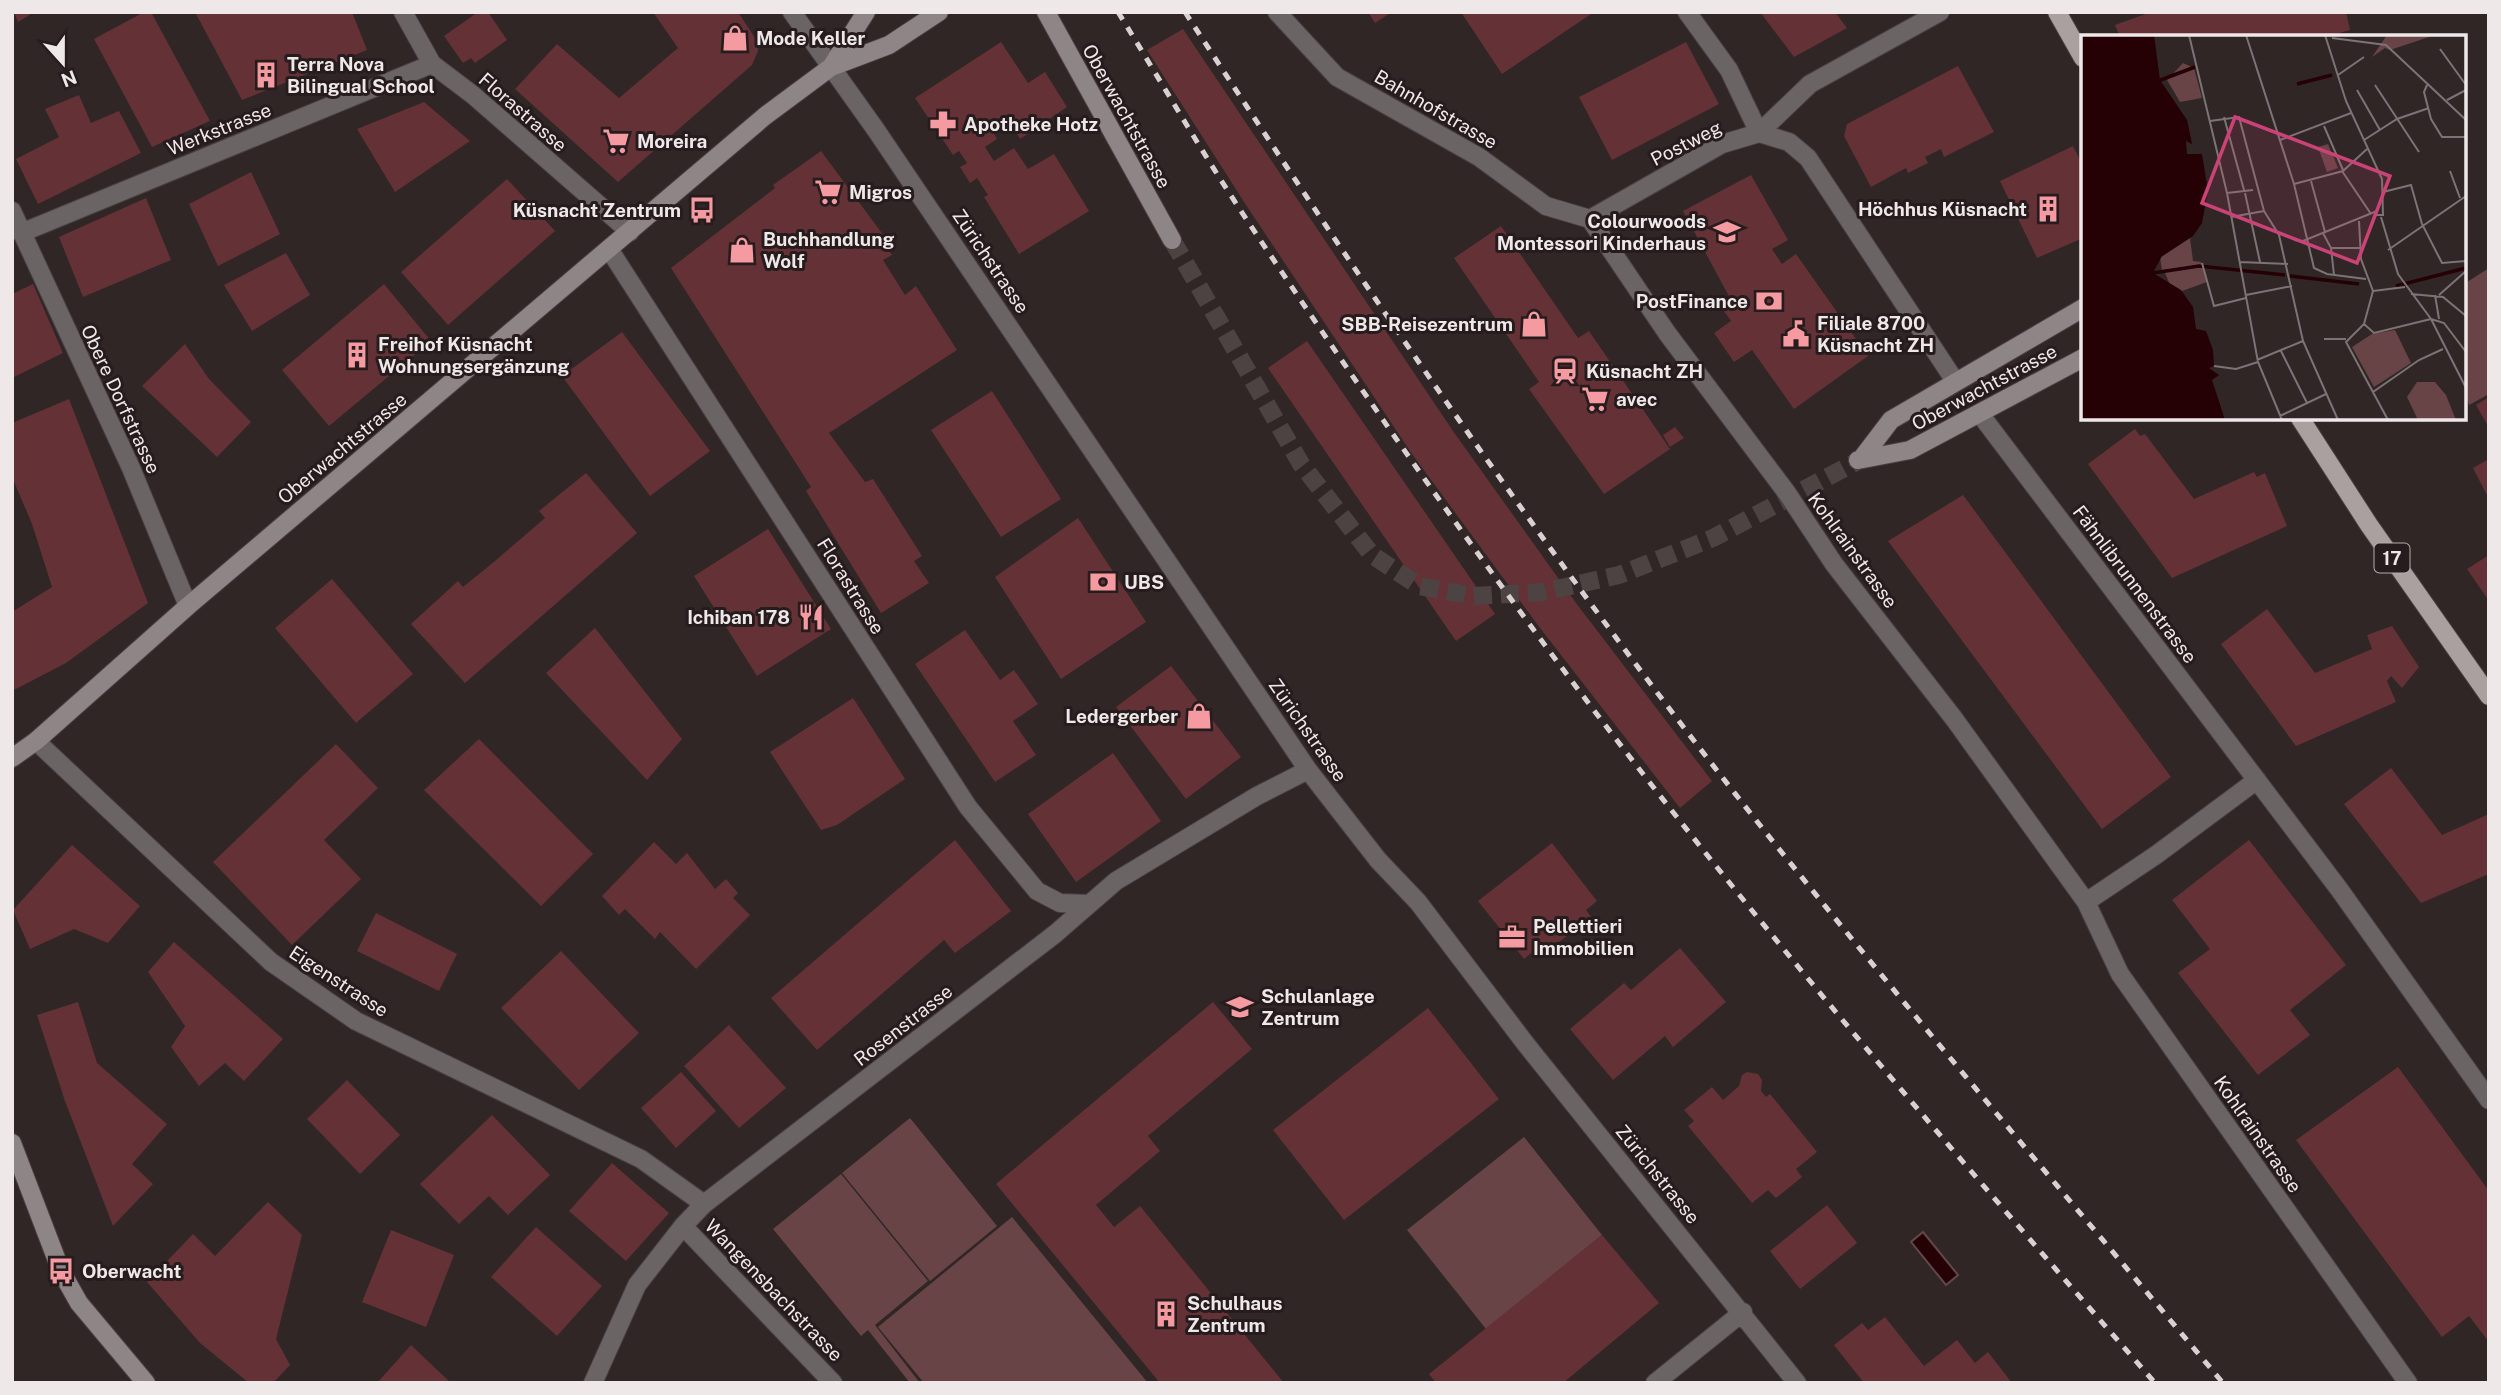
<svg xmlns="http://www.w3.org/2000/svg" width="2501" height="1395" viewBox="0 0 2501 1395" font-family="'Public Sans',sans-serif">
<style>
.green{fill:#684446}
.water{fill:#250004;stroke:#624648;stroke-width:2}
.building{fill:#643136}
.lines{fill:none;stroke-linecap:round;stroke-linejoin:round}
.secondary-tunnel{stroke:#4d4343;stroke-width:18;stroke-dasharray:18 9;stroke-linecap:butt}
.street-casing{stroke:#4b4141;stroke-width:20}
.secondary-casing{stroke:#4b4141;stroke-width:20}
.primary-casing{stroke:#4b4141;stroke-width:20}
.street{stroke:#6a6465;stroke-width:18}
.secondary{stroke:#8e8686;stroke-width:18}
.primary{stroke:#aba0a0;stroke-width:18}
.rail{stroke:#d9d1d1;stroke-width:5;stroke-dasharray:9 9;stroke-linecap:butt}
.labels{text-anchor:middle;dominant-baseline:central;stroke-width:6;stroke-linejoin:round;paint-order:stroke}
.shield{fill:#261c1d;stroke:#b3abab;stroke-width:2}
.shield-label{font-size:18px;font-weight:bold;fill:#efe8e8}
.poi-label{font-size:19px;font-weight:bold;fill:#efe8e8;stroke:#261c1d;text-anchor:start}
.street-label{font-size:19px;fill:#efe8e8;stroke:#261c1d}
.inset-river{fill:none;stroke:#250004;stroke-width:3.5}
.inset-road{fill:none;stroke:#7c7474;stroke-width:2}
.view{fill:#cb4277;fill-opacity:0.15;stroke:#cb4277;stroke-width:3.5}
.inset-edge{fill:none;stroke:#efe8e8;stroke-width:3.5}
</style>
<rect width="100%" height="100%" fill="#302626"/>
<path class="green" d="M2489 268V394L2469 405 2464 389V284Z
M910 1118 997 1226 930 1281 842 1173Z
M1524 1137 1602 1235 1486 1329 1407 1230Z
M841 1174 928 1281 875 1325 920 1383H910L868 1330 861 1336 773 1229Z
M1012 1217 1148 1383H924L878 1327Z"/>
<path class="water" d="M1923 1232 1958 1275 1946 1285 1911 1242Z"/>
<path class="building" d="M14 12H34L18 22Z
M144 12H151L210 121 152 147 94 39Z
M195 12H352L367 50 242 100Z
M478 12H488L507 40 475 63 471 58 463 63 444 36Z
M653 12H738L757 41 758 51 752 65 618 182 515 89 557 44 619 98 678 48Z
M1368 12H1392L1375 23Z
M1461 12H1594L1502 74Z
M1760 12H1835L1847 28 1794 57Z
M2151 12H2346L2350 30 2325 37H2120L2115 25Z
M1183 29 1453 431 1576 603 1712 781 1680 808 1540 628 1412 454 1246 205 1147 50Z
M1001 42 1028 83 1045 72 1067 107 1020 139 1008 119 992 130 997 139 985 147 994 161 1014 148 1028 169 1054 154 1089 211 1019 254 984 197 988 195 977 178 970 183 960 167 967 163 959 151 953 155 915 98Z
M1686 42 1719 104 1612 160 1579 97Z
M1958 66 1994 132 1944 157 1941 149 1925 157 1928 163 1908 173 1906 168 1871 187 1844 136 1847 124Z
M79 95 91 123 119 111 141 153 38 204 16 159 59 137 45 109Z
M424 102 470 141 395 192 357 129Z
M2073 146 2083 166V238L2037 258 2000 181Z
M821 151 887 240 884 243 892 255 883 260 905 295 916 286 957 350 829 433 865 482 873 479 922 556 914 561 929 583 881 613 806 491 811 487 671 268 775 188 773 185Z
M251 172 280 234 218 266 189 204Z
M1751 175 1788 240 1772 249 1782 264 1796 254 1868 356 1794 409 1752 350 1734 362 1714 333 1731 321 1721 307 1731 300 1683 211Z
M507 179 555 231 448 325 401 272Z
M146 198 171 260 83 297 59 237Z
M1501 226 1578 338 1589 331 1670 449 1604 494 1529 389 1539 382 1454 258Z
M286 253 310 295 252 331 224 285Z
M33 284 63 353 12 378V294Z
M384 284 431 341 329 426 282 370Z
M622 332 710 451 650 496 562 376Z
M1307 341 1495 614 1456 641 1268 368Z
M185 344 209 379 251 422 217 457 142 386Z
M992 391 1061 499 1001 537 931 430Z
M2489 397V428L2476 405Z
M69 399 148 603 66 663 12 691V612L52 587 32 524 12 477V423Z
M1675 427 1684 438 1670 447 1663 435Z
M2135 429 2140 436 2145 434 2194 499 2254 472 2257 477 2265 473 2287 526 2172 578 2088 464Z
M2489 459V499L2473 468Z
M586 473 637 533 465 683 411 624 458 581 463 587 495 561 545 518 539 511Z
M1963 495 2171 777 2102 829 1888 541Z
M1078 518 1146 622 1061 679 995 577Z
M768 529 831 629 757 676 694 576Z
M2489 555V601L2467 569Z
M332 579 413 674 356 723 275 628Z
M2267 609 2315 673 2372 649 2367 635 2392 626 2419 667 2402 688 2391 676 2387 681 2396 702 2296 746 2221 644Z
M595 628 682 739 647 780 546 673Z
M965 630 1000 680 1014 670 1038 704 1013 721 1036 755 995 782 915 664Z
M1171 666 1241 757 1186 799 1116 707Z
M853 698 905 779 837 825 821 830 770 752Z
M479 739 593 854 541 906 424 790Z
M336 744 378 788 324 840 361 879 292 945 213 862Z
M1113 753 1161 821 1076 882 1028 814Z
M2391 768 2442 835 2489 814V874L2421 903 2344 804Z
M955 840 1011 911 955 953 944 940 817 1050 771 998Z
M2249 840 2346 965 2290 1010 2310 1035 2258 1075 2178 973 2210 949 2172 900Z
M654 842 676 864 687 853 715 889 726 879 738 893 733 898 750 915 696 969 660 932 655 939 625 909 619 915 602 896Z
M1552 843 1597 901 1586 910 1591 917 1549 950 1543 943 1524 959 1478 901Z
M72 845 140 906 108 943 74 929 30 949 13 910Z
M376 913 457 954 439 991 357 951Z
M174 942 283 1039 244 1081 225 1063 199 1086 171 1047 185 1026 148 972Z
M1680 948 1726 1002 1673 1047 1665 1036 1613 1080 1570 1029 1624 983 1631 990Z
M561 951 639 1033 579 1090 501 1008Z
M78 1002 97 1063 167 1124 132 1164 153 1184 113 1226 65 1101 37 1015Z
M1213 1002 1252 1049 1148 1136 1160 1151 1096 1205 1114 1227 1140 1206 1284 1383H1160L996 1184Z
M1428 1008 1499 1099 1344 1220 1273 1130Z
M729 1025 786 1088 739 1128 684 1066Z
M2398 1067 2489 1191V1342L2469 1316 2442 1337 2296 1140Z
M681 1072 716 1111 676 1148 641 1108Z
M1747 1072 1758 1074 1762 1080 1761 1091 1766 1097 1770 1094 1817 1152 1796 1169 1802 1177 1776 1198 1768 1190 1752 1203 1688 1126 1694 1121 1684 1110 1712 1087 1723 1100 1739 1086 1742 1075Z
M347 1080 400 1135 360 1174 307 1119Z
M492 1115 550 1175 508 1215 489 1196 459 1224 420 1184Z
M612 1163 669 1213 626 1261 569 1211Z
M268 1202 302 1235 276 1339 290 1365 273 1383H249L200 1343 147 1282 193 1234 215 1256Z
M1827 1205 1857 1243 1800 1289 1770 1251Z
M536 1227 602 1286 557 1336 491 1277Z
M391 1230 454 1255 426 1327 362 1302Z
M1602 1235 1659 1303 1563 1383H1436L1429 1374Z
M1885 1317 1924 1366 1957 1340 1975 1363 1988 1352 2012 1383H1864L1834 1345 1862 1323 1868 1330Z
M411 1345 451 1383H377Z"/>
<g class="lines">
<path class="secondary-tunnel" d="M1172 240 1301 464 1372 555 1419 586 1473 596 1543 592 1619 575 1713 538 1856 462"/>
<g class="street-casing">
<path id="street" d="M403 12 432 64 473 95 630 232
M792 12 876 130 1308 770 1378 860 1418 902 1525 1043 1797 1383
M1277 12 1337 77 1479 157 1546 206 1590 219
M1687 12 1729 70 1759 133 1789 142 1808 158 1955 381
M12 211 131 468 188 606
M1590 219 1667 333 1787 493 1834 564 1955 720 2086 902 2120 974 2408 1383
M1590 219 1722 144 1759 133 1810 84 1940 12
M21 233 432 64
M609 249 968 807 1037 891 1060 903 1089 904
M1980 414 2339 889 2489 1100
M36 741 271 962 356 1021 641 1159 704 1204
M2086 902 2156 855 2257 780
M683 1226 833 1383
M593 1383 637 1285 683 1226 704 1204 1055 934 1116 881 1257 796 1308 770
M1655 1383 1743 1312"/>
</g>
<g class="secondary-casing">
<path id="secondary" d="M1046 12 1172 240
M831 67 866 12
M1862 458 1891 420 2083 308
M1858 460 1910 450 2083 358
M12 758 36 741 188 606 765 116 831 67 889 45 939 12
M12 1143 61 1271 79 1303 146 1383"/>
</g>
<g class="primary-casing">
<path id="primary" d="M2057 12 2083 58
M2300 418 2369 525 2489 696"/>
</g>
<use href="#street" class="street"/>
<use href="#secondary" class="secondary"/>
<use href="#primary" class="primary"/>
<path class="rail" d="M1118 12C1159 78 1198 146 1241 211 1335 353 1432 492 1533 629 1726 891 1941 1138 2155 1383
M1185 12C1370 297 1563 579 1775 844 1921 1026 2073 1204 2223 1383"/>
</g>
<defs>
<g id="shop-bare" transform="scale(2.1)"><path d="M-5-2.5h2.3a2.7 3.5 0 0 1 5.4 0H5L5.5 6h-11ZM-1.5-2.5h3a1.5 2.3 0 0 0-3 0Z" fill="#f49aa0" stroke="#261c1d" stroke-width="2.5" paint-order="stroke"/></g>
<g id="building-bare" transform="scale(2.1)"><path d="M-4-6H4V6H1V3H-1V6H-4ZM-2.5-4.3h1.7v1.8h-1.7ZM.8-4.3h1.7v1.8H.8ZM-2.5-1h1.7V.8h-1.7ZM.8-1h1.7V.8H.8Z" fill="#f49aa0" stroke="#261c1d" stroke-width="2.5" paint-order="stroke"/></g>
<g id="pharmacy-bare" transform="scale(2.1)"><path d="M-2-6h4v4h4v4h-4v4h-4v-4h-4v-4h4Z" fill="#f49aa0" stroke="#261c1d" stroke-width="2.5" paint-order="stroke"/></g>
<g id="supermarket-bare" transform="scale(2.1)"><path d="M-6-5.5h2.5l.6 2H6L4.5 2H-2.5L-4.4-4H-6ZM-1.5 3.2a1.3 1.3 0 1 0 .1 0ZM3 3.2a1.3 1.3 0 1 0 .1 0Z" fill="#f49aa0" stroke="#261c1d" stroke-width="2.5" paint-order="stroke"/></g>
<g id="bus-bare" transform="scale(2.1)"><path d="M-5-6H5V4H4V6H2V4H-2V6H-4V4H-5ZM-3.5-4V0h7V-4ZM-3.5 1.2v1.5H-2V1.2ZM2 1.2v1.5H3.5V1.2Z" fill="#f49aa0" stroke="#261c1d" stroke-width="2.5" paint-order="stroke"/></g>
<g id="school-bare" transform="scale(2.1)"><path d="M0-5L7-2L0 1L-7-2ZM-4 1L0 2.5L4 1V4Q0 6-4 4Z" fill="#f49aa0" stroke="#261c1d" stroke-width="2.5" paint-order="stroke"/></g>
<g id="bank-bare" transform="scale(2.1)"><path d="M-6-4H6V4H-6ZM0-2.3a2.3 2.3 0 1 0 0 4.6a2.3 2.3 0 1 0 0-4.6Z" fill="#f49aa0" stroke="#261c1d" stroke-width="2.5" paint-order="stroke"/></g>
<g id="civic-bare" transform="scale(2.1)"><path d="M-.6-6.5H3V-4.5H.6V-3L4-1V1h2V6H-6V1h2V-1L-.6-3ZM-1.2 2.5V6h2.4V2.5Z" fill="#f49aa0" stroke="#261c1d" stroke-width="2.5" paint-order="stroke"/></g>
<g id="station-bare" transform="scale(2.1)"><path d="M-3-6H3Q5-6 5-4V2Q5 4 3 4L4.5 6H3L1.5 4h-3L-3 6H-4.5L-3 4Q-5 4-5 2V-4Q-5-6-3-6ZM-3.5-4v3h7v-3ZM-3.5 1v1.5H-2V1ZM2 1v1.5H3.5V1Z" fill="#f49aa0" stroke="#261c1d" stroke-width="2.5" paint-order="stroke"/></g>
<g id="restaurant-bare" transform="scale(2.1)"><path d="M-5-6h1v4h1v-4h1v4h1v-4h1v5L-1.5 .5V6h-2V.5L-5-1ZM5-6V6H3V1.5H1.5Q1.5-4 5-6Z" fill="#f49aa0" stroke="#261c1d" stroke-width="2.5" paint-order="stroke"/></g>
<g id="office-bare" transform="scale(2.1)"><path d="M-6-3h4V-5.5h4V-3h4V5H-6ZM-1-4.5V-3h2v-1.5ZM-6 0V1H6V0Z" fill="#f49aa0" stroke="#261c1d" stroke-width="2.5" paint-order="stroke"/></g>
</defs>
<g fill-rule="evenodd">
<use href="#shop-bare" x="735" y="38"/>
<use href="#building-bare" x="266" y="75"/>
<use href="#pharmacy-bare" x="943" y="124"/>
<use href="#supermarket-bare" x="616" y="141"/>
<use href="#supermarket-bare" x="828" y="192"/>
<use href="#building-bare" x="2048" y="209"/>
<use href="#bus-bare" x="702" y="210"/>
<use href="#school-bare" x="1727" y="232"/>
<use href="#shop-bare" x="742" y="250"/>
<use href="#bank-bare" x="1769" y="301"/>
<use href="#shop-bare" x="1534" y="324"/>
<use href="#civic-bare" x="1796" y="334"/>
<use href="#building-bare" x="357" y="355"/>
<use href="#station-bare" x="1565" y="371"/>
<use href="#supermarket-bare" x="1595" y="399"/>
<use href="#bank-bare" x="1103" y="582"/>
<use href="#restaurant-bare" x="811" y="617"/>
<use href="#shop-bare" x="1199" y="716"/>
<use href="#office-bare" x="1512" y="937"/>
<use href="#school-bare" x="1240" y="1007"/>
<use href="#bus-bare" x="61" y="1271"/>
<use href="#building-bare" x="1166" y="1314"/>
</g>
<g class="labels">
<rect class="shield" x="2374.5" y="543.5" width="35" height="29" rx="5"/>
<g class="shield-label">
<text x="2392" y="558">17</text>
</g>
<g class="poi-label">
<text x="756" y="38">Mode Keller</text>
<text x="287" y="64">Terra Nova<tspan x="287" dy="22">Bilingual School</tspan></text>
<text x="964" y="124">Apotheke Hotz</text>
<text x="637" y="141">Moreira</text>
<text x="849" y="192">Migros</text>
<text x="2027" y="209" text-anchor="end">Höchhus Küsnacht</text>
<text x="681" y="210" text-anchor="end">Küsnacht Zentrum</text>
<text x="1706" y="221" text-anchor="end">Colourwoods<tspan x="1706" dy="22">Montessori Kinderhaus</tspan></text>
<text x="763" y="239">Buchhandlung<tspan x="763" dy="22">Wolf</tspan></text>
<text x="1748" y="301" text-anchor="end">PostFinance</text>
<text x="1817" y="323">Filiale 8700<tspan x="1817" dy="22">Küsnacht ZH</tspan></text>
<text x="1513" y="324" text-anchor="end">SBB-Reisezentrum</text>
<text x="378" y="344">Freihof Küsnacht<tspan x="378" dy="22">Wohnungsergänzung</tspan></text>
<text x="1586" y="371">Küsnacht ZH</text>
<text x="1616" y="399">avec</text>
<text x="1124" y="582">UBS</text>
<text x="790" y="617" text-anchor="end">Ichiban 178</text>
<text x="1178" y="716" text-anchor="end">Ledergerber</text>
<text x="1533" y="926">Pellettieri<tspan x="1533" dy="22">Immobilien</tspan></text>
<text x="1261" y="996">Schulanlage<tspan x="1261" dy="22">Zentrum</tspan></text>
<text x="82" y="1271">Oberwacht</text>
<text x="1187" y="1303">Schulhaus<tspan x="1187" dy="22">Zentrum</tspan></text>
</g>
<g class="street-label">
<text transform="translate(1436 109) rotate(30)">Bahnhofstrasse</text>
<text transform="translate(523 112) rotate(41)">Florastrasse</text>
<text transform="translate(1127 116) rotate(61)">Oberwachtstrasse</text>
<text transform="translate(219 129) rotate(-22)">Werkstrasse</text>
<text transform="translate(1686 143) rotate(-27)">Postweg</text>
<text transform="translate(991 261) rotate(56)">Zürichstrasse</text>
<text transform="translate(1984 387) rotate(-28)">Oberwachtstrasse</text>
<text transform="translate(121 399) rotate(65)">Obere Dorfstrasse</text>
<text transform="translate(342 448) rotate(-40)">Oberwachtstrasse</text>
<text transform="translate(1853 550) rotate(54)">Kohlrainstrasse</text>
<text transform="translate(2135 584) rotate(53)">Fähnlibrunnenstrasse</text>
<text transform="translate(851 586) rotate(58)">Florastrasse</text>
<text transform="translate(1308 730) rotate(55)">Zürichstrasse</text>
<text transform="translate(339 981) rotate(33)">Eigenstrasse</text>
<text transform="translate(903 1025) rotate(-38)">Rosenstrasse</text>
<text transform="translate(2258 1134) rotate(55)">Kohlrainstrasse</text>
<text transform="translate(1658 1174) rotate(51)">Zürichstrasse</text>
<text transform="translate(774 1290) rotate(46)">Wangensbachstrasse</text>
</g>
</g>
<g transform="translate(2081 35)">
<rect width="385" height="385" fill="#302626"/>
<path d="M306 0H354L309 15 304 13 291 22ZM102 28 113 33 121 63 99 67 86 45ZM247 109 257 133 246 137 237 112ZM109 203 112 226 120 227 126 247 101 256 90 252 84 238 88 234 81 235 79 223ZM314 295 330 328 293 352 271 312 291 299ZM336 347H354L365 360 375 385H337L326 362Z" fill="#684446"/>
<path d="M0 0H73L79 45 106 85 111 109 105 106 106 119H121L127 156 121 188 112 201 81 221 72 238 100 255 112 272 115 294 125 296 132 315 133 331 128 333 138 340 131 345 144 385H0Z" fill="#250004"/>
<path class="inset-river" d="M0 0 114 171M0 18 102 154M0 22 55 93M77 46 114 32M216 49 251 40M72 238 118 231 204 240M209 241 278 249M315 251 385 233M0 258 42 221 105 179M55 385 29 324 25 281 30 257 52 222 115 172M74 385 39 312 35 283 40 257 52 236 107 180"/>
<path class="inset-road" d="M108 0 146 158 177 327 201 385M165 0 213 149 233 233 246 239 285 244M244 0 265 66 301 144 302 180H295M251 3 305 10 385 85M359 14 385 50M257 40 283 22M294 50 338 117M346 50 343 57 350 84 361 102H385M276 55 299 95M366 65 385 55M143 82 163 155M129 86 158 82 183 176M243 91 262 135M199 105 270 78M283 105 316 84 348 73M261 136 290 179M369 136 379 163M230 146 244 197M213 149 262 136 286 114M302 157 330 150 341 189 361 228 385 226M146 158 172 155M164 158 179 227M183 176 198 200 222 306 257 385M150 182 183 176M300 182 317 239 350 284M278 186 280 224 292 256M242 198 250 213 253 240M213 205 222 206 296 176M250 213H280M307 215 385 161M159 227 207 229M121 228 133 271 165 263M292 256 283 289 265 307 307 385M292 256 324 252M330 259 362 262 385 281M165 260 211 251M354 260 358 284M358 260 385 236M350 284 385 353M350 284 363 288 385 317M283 289 293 298 350 284M243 304H265M200 316 226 368M176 325 222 306M133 331 155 334 177 327M292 357 338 325 362 314M199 381 245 359"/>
<path class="view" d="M154 82 309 141 276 228 121 168Z"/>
<rect width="385" height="385" class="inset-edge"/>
</g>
<rect width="2501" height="1395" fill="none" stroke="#efe8e8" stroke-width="28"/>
<g transform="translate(63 63) rotate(159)" stroke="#261c1d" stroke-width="5" paint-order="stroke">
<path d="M0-5L12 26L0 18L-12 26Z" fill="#efe8e8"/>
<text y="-10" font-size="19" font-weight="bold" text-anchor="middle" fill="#efe8e8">N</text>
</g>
</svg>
